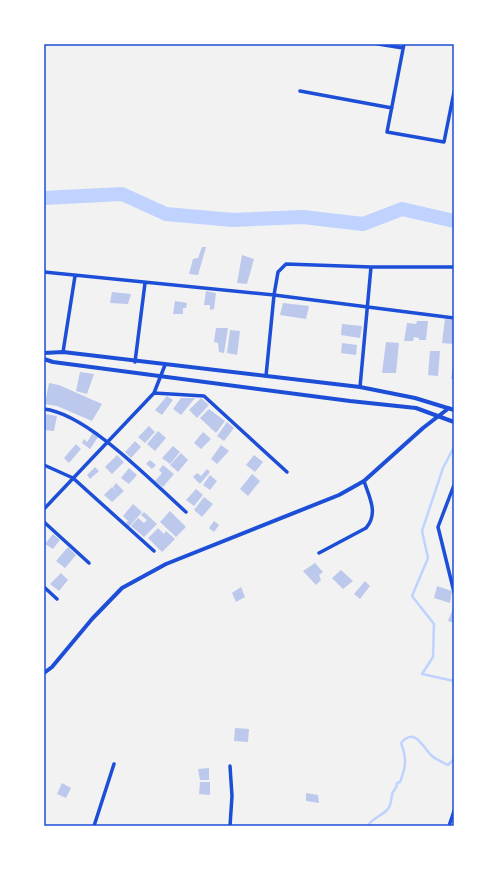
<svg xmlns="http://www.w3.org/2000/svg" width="498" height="870" viewBox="0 0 498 870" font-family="'Open Sans',sans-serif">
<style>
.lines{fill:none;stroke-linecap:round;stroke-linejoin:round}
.stream{stroke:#bfd3fe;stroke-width:2.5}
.river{stroke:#bfd3fe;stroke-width:14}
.building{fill:#bdc9ec}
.minor{stroke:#1d4ed8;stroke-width:3.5}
.tertiary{stroke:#1d4ed8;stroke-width:4}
.neatline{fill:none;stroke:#1d4ed8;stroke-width:1.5}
</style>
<rect width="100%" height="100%" fill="#f2f2f2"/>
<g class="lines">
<path class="stream" d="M454 447 443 468 422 531 428 558 412 596 434 624 433 657 422 674 454 681
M367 826C373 818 381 816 387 810 393 804 390 797 393 792 395 788 397 788 397 783L400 782C406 767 407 758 401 743 415 727 422 746 431 755 435 759 442 762 448 765L454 759"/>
<path class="river" d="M44 198 122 194 166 214 233 220 303 217 363 224 402 209 454 221"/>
</g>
<path class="building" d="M202 247H206L198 275 189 274 193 259 198 258Z
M242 255 254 259 247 284 237 283Z
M206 291 216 293 214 309 210 310V305H204Z
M112 292 131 294 128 304 110 303Z
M175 301 187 303 186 308H183V314H173Z
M283 303 309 306 306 319 280 315Z
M445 319 454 320 453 344 442 343Z
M417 321H428L426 340H419V338L414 337 413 341H404L407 323 416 324Z
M342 324 362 326 360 338 341 335Z
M216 328H228L224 353 219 352 218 343 214 342Z
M230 330 240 331 237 355 227 353Z
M386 342 399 343 396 373H382Z
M342 343 357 345 356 355 341 353Z
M430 351H440L438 376 428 375Z
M453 365H454V379H451Z
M80 372 94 374 87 394 76 391Z
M49 383 59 385 102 404 92 421 57 406 45 404Z
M167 396 173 400 162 415 155 410Z
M181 398H195L181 415 173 409Z
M201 398 209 405 197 418 189 410Z
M209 409 225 421 216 433 200 418Z
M44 414 57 416 54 431 44 430Z
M227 422 234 428 224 441 217 436Z
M149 426 155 432 145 443 138 437Z
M158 431 166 438 155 451 147 444Z
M203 432 211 439 201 449 194 443Z
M93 433 98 437 90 449 82 443 84 439 87 442Z
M135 441 141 447 131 458 125 452Z
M76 444 81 449 69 463 64 458Z
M221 445 229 451 217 464 211 459Z
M173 446 180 452 170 464 162 458Z
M181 453 188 460 178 472 170 465Z
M117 455 124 462 112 474 105 467Z
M254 455 263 462 255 472 246 465Z
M150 460 156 465 152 469 146 464Z
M163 465 174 474 163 487 155 481 162 473 159 470Z
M95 467 99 471 90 479 87 475Z
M129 468 137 475 129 484 121 478Z
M207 469 210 472 200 484 193 477 197 473 201 476Z
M252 474 260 481 248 496 240 489Z
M210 475 217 481 210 490 203 485Z
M116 483 124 491 112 502 104 495 112 487 117 491 113 487Z
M196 489 203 495 194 506 186 500Z
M204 497 213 504 202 517 194 510Z
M133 504 142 512 129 527 126 523 128 521 123 516Z
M170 511 186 527 176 537 160 522Z
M144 512 157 524 144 537 131 526 138 518 144 523 147 520 141 515Z
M214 521 219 525 214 532 209 528Z
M158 528 164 534 166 531 175 539 162 552 148 538Z
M53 534 60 540 53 549 45 544Z
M68 547 76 555 65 568 56 561Z
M315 563 323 572 319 575 321 580 316 585 303 571Z
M341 570 353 581 343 589 332 578Z
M61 573 68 580 59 591 50 584Z
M365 581 370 586 360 599 354 594Z
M437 586 452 591 450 603 434 598Z
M241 587 245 597 236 602 232 593Z
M454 606V623L448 621Z
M235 728 249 729 248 742 234 741Z
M209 768V780H200L198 769Z
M200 782H210V795L199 794Z
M62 783 71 788 66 798 57 794Z
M306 793 318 795 319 803 306 801Z"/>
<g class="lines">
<path class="minor" d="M378 44 403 48
M404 44 387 132 444 142 454 92
M300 91 392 108
M44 272 274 295 454 318
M63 352 75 276
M135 362 145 283
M266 376 274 295 278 272 286 264 371 267H454
M360 387 371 267
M154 393 165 365
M44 409C88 414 152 482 186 512
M44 465 73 478 154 551
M454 485 438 527 454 592
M44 509 154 393 204 396 287 472
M44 522 89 563
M319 553 366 528C379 513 369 497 364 481
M44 587 57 599
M94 826 114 764
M230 826 232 796 230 766
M449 826 454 811"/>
<path class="tertiary" d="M44 353 63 352 360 387 415 398 454 410
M44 359 53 362 350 401 416 408 454 422
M44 673 52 667 92 619 122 588 166 564 339 495 364 481 423 428 449 408"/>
</g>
<rect width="498" height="870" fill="none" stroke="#ffffff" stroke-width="90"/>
<rect x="45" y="45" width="408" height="780" class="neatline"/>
</svg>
